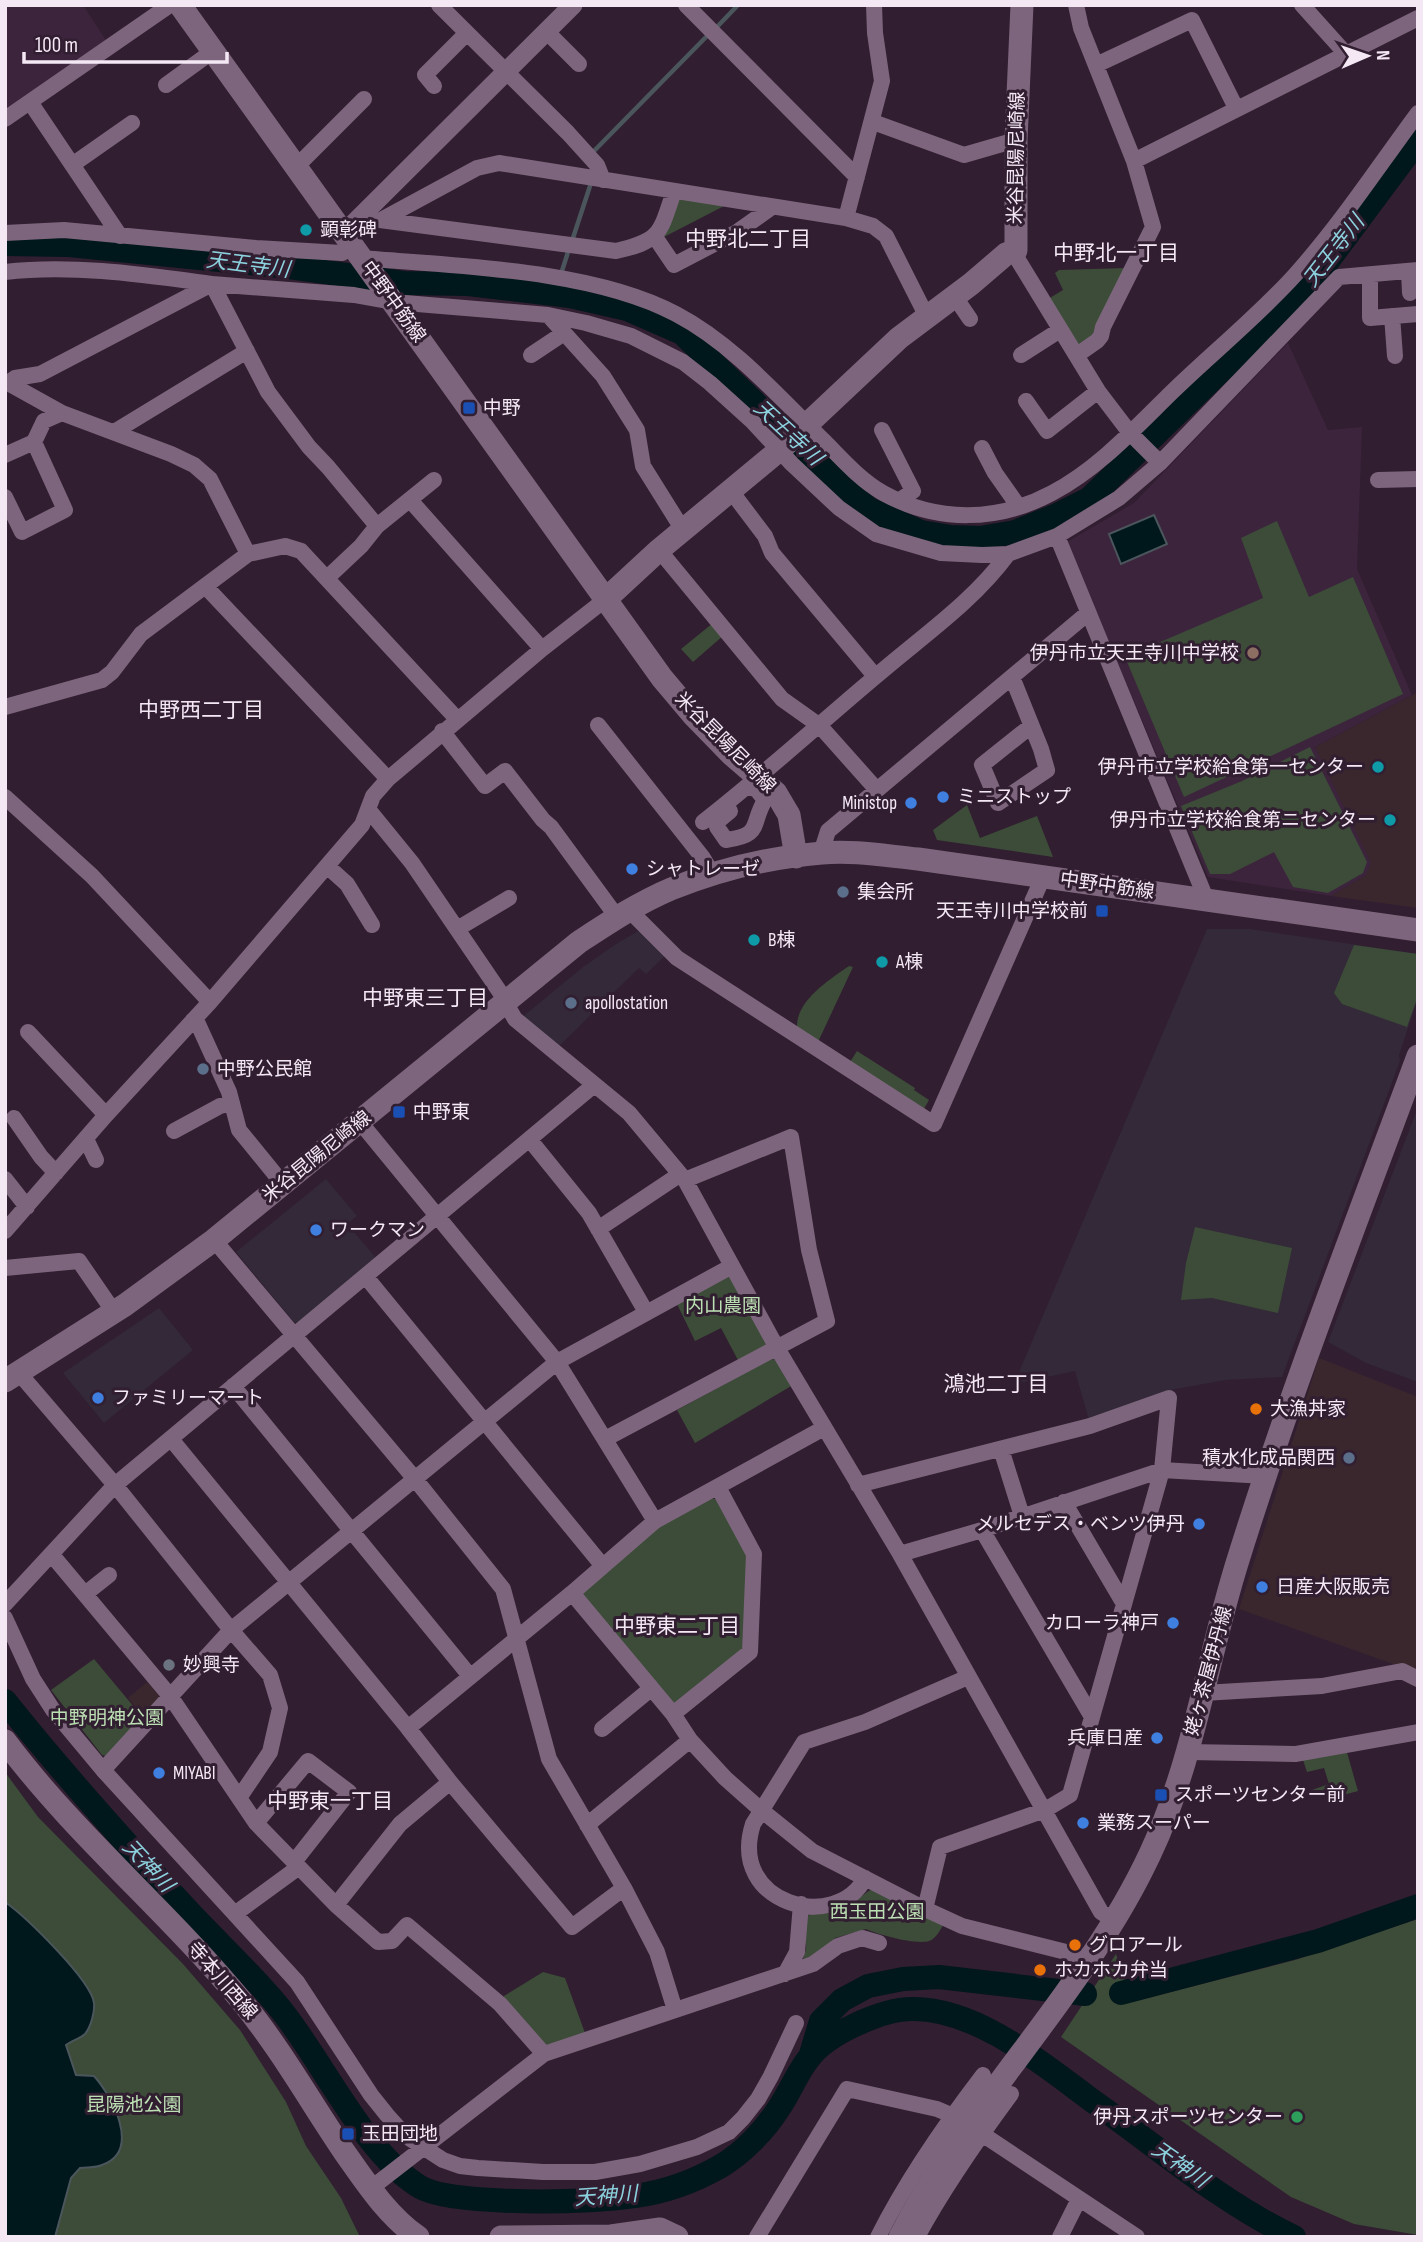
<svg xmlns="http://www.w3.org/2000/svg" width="1423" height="2242" viewBox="0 0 1423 2242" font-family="'Sofia Sans Condensed','Noto Sans JP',sans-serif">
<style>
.commercial{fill:#332938}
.industrial{fill:#3a272e}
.built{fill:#3c243d}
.green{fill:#3c4c38}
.water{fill:#00171b;stroke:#4a565c;stroke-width:2}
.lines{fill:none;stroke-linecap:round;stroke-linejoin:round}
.stream{stroke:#4a565c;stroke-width:4.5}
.river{stroke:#00171b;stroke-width:24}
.minor{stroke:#7d667d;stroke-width:16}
.tertiary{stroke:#7d667d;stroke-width:19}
.secondary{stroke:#7d667d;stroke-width:23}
.culture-dot{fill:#0f9aa8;stroke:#311e31;stroke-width:2.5}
.transit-dot{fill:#1a4fb4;stroke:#311e31;stroke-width:2.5}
.education-dot{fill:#8d6e63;stroke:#311e31;stroke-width:2.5}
.shop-dot{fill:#3f7fe0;stroke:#311e31;stroke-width:2.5}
.service-dot{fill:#5c6f8a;stroke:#311e31;stroke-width:2.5}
.food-dot{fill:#e8710a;stroke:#311e31;stroke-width:2.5}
.worship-dot{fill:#6b7280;stroke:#311e31;stroke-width:2.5}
.leisure-dot{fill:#2e9e5b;stroke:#311e31;stroke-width:2.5}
.labels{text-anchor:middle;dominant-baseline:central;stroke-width:6;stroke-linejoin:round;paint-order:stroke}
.street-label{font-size:19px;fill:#f5e8f5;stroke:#311e31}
.poi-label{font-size:19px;fill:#f5e8f5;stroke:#311e31;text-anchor:start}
.park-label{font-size:19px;fill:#bce0b3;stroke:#311e31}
.neighbourhood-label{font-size:21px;fill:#f5e8f5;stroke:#311e31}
.water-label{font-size:21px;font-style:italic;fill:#8cd2de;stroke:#311e31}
</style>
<rect width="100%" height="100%" fill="#311e31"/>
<path class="commercial" d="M1207 929H1250L1418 954V998L1399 1055 1400 1061 1282 1377 1225 1380 1171 1390 1089 1420 1075 1371 1014 1384Z
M640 930 665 956 646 974 639 968 557 1048 521 1018 583 967 616 944Z
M1418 1107V1382L1366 1363 1328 1342Z
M326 1179 357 1216 347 1224 377 1259 300 1323 294 1322 236 1252Z
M159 1308 193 1350 104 1423 63 1373Z"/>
<path class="industrial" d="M1418 692V908L1331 896 1366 875 1315 747Z
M1319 1358 1418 1397V1673L1239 1609Z
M147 1682 160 1697 143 1717 128 1698Z"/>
<path class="built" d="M5 5H83L107 42 5 113Z
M1288 343 1328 430 1362 427 1357 569 1412 695 1315 747 1371 863 1366 875 1331 896 1208 877 1067 542 1134 503Z"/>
<path class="green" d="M679 198 726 205 662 238Z
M1126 268 1094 338 1078 352 1048 299 1063 290 1055 273 1059 270Z
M1277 521 1309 597 1353 577 1403 694 1184 797 1125 657 1263 598 1241 538Z
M713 623 724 635 693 662 681 649Z
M1310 747 1367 862 1363 873 1328 893 1293 887 1274 852 1230 874H1210L1181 806 1242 781Z
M967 805 980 838 1037 816 1053 857 937 840 933 830Z
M1354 945 1418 954V996L1407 1027 1342 1004 1334 993Z
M849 966 853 967 818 1042 797 1029C795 1001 829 980 849 966Z
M857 1051 915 1088 914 1090 929 1100 924 1109 850 1062Z
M1195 1227 1292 1248 1278 1313 1212 1298 1181 1300 1186 1263Z
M727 1276 733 1279 767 1341 766 1349 739 1362 721 1328 695 1341 677 1304Z
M771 1359 778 1360 793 1385 695 1443 677 1410Z
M710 1498 716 1499 749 1557 745 1646 677 1706 671 1705 581 1592 656 1527Z
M94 1659 144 1719 110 1757 102 1755 51 1690Z
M1346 1749 1358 1791 1336 1797H1333L1331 1787 1313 1793 1312 1790 1329 1784 1324 1768 1307 1772 1302 1757Z
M5 1772 38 1817 183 1964 240 2030 286 2102 306 2146 341 2198 360 2237H5Z
M875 1888 944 1924C940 1930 936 1939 929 1941 916 1945 879 1935 866 1929L835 1938 817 1955 803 1959 806 1949 805 1918C819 1906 838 1908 855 1900 863 1897 866 1891 875 1888Z
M1418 1919V2235L1354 2224 1291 2197 1061 2037 1116 1954 1132 2002 1295 1960Z
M543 1972 565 1978 585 2033 550 2049 503 2000 504 1996Z"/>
<path class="water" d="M1154 515 1167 544 1121 564 1109 534Z
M5 1902C25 1916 91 1980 94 2003 95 2011 91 2027 85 2034 81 2038 71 2041 66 2045L76 2075 94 2076C112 2096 142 2151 102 2165 96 2168 87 2167 80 2168L71 2178 55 2237H5Z"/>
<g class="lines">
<path class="stream" d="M716 28 738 5
M593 152 707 36
M572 241 591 183
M561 274 569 249
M555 294 559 282"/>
<path class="river" d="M5 244 69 245 289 267 404 283 468 284 570 296 627 309 682 333 833 478 869 509 921 532 951 537 980 538 1015 532 1057 515 1089 499 1313 281 1418 140
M5 1701C64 1775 127 1845 191 1914 221 1946 255 1977 282 2011 323 2062 365 2154 420 2187 452 2206 595 2203 635 2196 664 2192 695 2181 721 2166 743 2153 765 2130 779 2108 790 2092 797 2073 809 2058 827 2034 882 2009 912 2009 977 2008 1044 2065 1094 2102 1159 2148 1222 2203 1294 2237
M1121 1993 1318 1941 1418 1906
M811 2054 821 2021 842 2000 868 1986 903 1979 939 1977 1085 1994"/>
<path class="minor" d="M439 5 568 133 597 165 603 180
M686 5 857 177
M1076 5 1081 28 1134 161 1153 227 1103 327 1101 336 1097 341 1077 355
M1302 5 1347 55
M547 32 579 64
M1096 65 1192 20 1236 108
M166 85 213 51
M434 86 425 75 467 33
M30 102 120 236
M5 119 170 5
M873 122 964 155 1016 140
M1134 161 1418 18
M72 165 132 123
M296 167 364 99
M846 218 882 81 875 33 874 5
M380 220 616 251C661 241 660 233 674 191
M381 220 477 168 499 163 846 218 873 226 886 236 927 317
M5 233 64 230 256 248 342 253 353 246
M655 237 674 265 737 232 772 207
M1016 250 1018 260 1098 391 1130 433 1160 463
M361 258C455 266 592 269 676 314 733 344 778 396 824 441 842 459 860 480 883 493 937 523 998 522 1052 493 1098 469 1135 428 1172 392 1212 353 1257 317 1295 275 1340 225 1378 167 1418 113
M1409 271 1410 293
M5 272C73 264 145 275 212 284
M1370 275V318L1418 314
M955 297 970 319
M548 315 603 376 637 430 643 466 683 530
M1392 316 1395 356
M531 355 564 333
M1021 355 1060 330
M5 383H8L62 413 171 454 194 465 210 479 248 554
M8 383 15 378 40 374 212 284
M1026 401 1047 431 1098 391
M882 430 913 491 900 500
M114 432 247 351
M982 448 995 473 1019 507
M5 455 34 442 44 421 62 413
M1378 480 1418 479
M731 491 765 536 772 553 875 676
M5 497 22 532 65 510 34 442
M410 500 542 649
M377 526 328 467 309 447 268 392 212 284 354 295 393 302 548 315 586 323 631 336 683 362 710 383 752 421 792 464 839 508 876 534 941 553 982 555 1008 554 1057 536 1119 498 1160 463 1339 277 1418 270
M1057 536 1207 901
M659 550 782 699 820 726 877 790
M327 578 361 546 377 526 434 480
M205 586 388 779
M1012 677 1041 749 1047 770 998 803 982 765 1031 726
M5 707 102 680 112 672 141 634 248 554 285 546 301 551 457 719
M598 725 703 858 713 875
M442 731 485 786 505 771 543 820 551 827 617 917
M5 797 92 876 210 1002
M368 809 412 863 506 1001
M730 811 718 821 717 827 726 840C763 835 750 825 765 800L757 790 749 786
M703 822C762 776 818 725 875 677 921 637 972 603 1008 554
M821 853 828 831 1088 613
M327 866 347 884 372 925
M629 910 677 958 934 1124 1043 877
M457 929 509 898
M505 1002 515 1019 629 1113 685 1180 777 1348 900 1554 1101 1912 1115 1921
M193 1020 198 1024 229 1092 239 1130 283 1184
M28 1032 106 1115
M14 1118 41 1157 56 1173
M360 1122 557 1362 655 1521
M174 1131 220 1106 232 1103
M86 1139 96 1160
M530 1140 589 1213 646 1312
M5 1179 27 1207
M598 1229 679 1175
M5 1231 106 1115 210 1002 362 825 373 796 388 779 542 649 606 599
M214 1240 415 1479 503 1589 549 1759 624 1888
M5 1268 79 1261 114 1312
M366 1277 602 1565
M19 1373 115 1485 231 1630 557 1362 732 1266
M233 1386 470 1676
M171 1439 408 1728 572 1593 655 1521 824 1428
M605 1439 827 1321 809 1250 791 1137 685 1180
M1001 1449 1022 1516
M858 1485 1090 1426 1169 1398 1162 1470 1070 1795 1045 1810 940 1847 925 1909
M1064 1502 1124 1604
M982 1530 1092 1717
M900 1554 982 1530 1162 1470 1265 1476
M52 1555 170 1696 256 1823 294 1862
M572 1593 673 1714 690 1740 725 1778 761 1810 812 1851 925 1909 962 1926 1090 1958
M85 1594 109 1575
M5 1604 115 1485 594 1085
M5 1618 33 1679 53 1710 103 1770 297 1982 371 2095 387 2115 406 2136 443 2160 460 2166 478 2168 543 2172H595L640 2164 697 2147 729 2132 743 2118 758 2099 771 2076 796 2023
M1203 1693 1322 1686 1402 1671 1418 1679
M673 1714 750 1652 754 1554 718 1487
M408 1728 450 1782
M602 1729 647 1692 650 1686
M1188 1752 1295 1754 1418 1732
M103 1770 231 1630 270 1675 280 1708 270 1752 239 1798
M256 1823 308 1761 349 1792 294 1862 336 1905 378 1942 392 1941 407 1925 500 2004 544 2054 370 2189
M587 1825 690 1740
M865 1878C837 1933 727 1905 753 1824L804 1742 865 1722 968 1677
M336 1905 400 1824 450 1782 572 1927 624 1888 657 1952 675 2010
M236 1913 299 1867
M785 1974 797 1952 801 1904
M544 2054 813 1964 838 1946 862 1938 879 1943
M979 2132 1137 2237
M757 2237 847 2089 937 2109 958 2118
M878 2237C907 2179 944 2126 983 2075
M917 2237C944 2187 977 2140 1011 2094
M1060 2237 1079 2199"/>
<path class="tertiary" d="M344 233 573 5"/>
<path class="secondary" d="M180 5 662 678 694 716 731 754 776 793 789 815 796 857
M606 599 659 550 782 448 899 338 971 284 1006 254 1016 250V140L1022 5
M5 1381 125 1305 214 1240 579 942C608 923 638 903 671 889 718 870 771 857 822 853 853 850 886 856 918 859L1418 930
M5 1741C76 1836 169 1912 244 2004 282 2051 311 2103 345 2153 367 2184 387 2215 418 2237
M501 2237 611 2236 660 2229 677 2237
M900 2237C969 2100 1085 1993 1150 1854 1194 1761 1207 1658 1238 1560 1291 1390 1356 1223 1418 1056"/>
</g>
<g class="culture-dot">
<circle cx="306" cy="230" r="7"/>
<circle cx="1378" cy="767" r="7"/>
<circle cx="1390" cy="820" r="7"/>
<circle cx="754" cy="940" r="7"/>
<circle cx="882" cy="962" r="7"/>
</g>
<g class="transit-dot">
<rect x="462" y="401" width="14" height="14" rx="3.5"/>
<rect x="1095" y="904" width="14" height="14" rx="3.5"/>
<rect x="392" y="1105" width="14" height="14" rx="3.5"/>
<rect x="1154" y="1788" width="14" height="14" rx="3.5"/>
<rect x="341" y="2127" width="14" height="14" rx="3.5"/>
</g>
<circle class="education-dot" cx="1253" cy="653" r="7"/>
<g class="shop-dot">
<circle cx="943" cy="797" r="7"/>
<circle cx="911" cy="803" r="7"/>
<circle cx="632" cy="869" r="7"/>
<circle cx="316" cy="1230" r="7"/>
<circle cx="98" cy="1398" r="7"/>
<circle cx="1199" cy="1524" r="7"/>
<circle cx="1262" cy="1587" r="7"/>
<circle cx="1173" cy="1623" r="7"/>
<circle cx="1157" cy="1738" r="7"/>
<circle cx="159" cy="1773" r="7"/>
<circle cx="1083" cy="1823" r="7"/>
</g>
<g class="service-dot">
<circle cx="843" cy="892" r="7"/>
<circle cx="571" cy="1003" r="7"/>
<circle cx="203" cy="1069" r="7"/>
<circle cx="1349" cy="1458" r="7"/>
</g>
<g class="food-dot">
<circle cx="1256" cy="1409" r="7"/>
<circle cx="1075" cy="1945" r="7"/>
<circle cx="1040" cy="1970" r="7"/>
</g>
<circle class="worship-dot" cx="169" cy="1665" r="7"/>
<circle class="leisure-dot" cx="1297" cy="2117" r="7"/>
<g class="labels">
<g class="street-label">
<text transform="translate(1017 158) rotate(-89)">米谷昆陽尼崎線</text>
<text transform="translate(393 302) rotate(54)">中野中筋線</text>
<text transform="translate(725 743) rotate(45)">米谷昆陽尼崎線</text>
<text transform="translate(1107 886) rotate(8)">中野中筋線</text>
<text transform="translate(317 1157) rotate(-39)">米谷昆陽尼崎線</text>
<text transform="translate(1209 1671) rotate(-75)">姥ヶ茶屋伊丹線</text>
<text transform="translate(222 1981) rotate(49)">寺本川西線</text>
</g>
<g class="poi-label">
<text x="320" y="230">顕彰碑</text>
<text x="483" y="408">中野</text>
<text x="1239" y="653" text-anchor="end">伊丹市立天王寺川中学校</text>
<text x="1364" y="767" text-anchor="end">伊丹市立学校給食第一センター</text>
<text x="957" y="797">ミニストップ</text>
<text x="897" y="803" text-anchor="end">Ministop</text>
<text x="1376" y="820" text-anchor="end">伊丹市立学校給食第ニセンター</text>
<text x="646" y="869">シャトレーゼ</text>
<text x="857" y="892">集会所</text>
<text x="1088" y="911" text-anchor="end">天王寺川中学校前</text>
<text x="768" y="940">B棟</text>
<text x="896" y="962">A棟</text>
<text x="585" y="1003">apollostation</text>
<text x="217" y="1069">中野公民館</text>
<text x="413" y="1112">中野東</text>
<text x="330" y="1230">ワークマン</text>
<text x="112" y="1398">ファミリーマート</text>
<text x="1270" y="1409">大漁丼家</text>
<text x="1335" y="1458" text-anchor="end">積水化成品関西</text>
<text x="1185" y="1524" text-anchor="end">メルセデス・ベンツ伊丹</text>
<text x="1276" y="1587">日産大阪販売</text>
<text x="1159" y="1623" text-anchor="end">カローラ神戸</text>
<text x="183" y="1665">妙興寺</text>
<text x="1143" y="1738" text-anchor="end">兵庫日産</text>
<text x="173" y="1773">MIYABI</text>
<text x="1175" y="1795">スポーツセンター前</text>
<text x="1097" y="1823">業務スーパー</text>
<text x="1089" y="1945">グロアール</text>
<text x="1054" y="1970">ホカホカ弁当</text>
<text x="1283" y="2117" text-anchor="end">伊丹スポーツセンター</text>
<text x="362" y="2134">玉田団地</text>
</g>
<g class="park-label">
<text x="723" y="1306">内山農園</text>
<text x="107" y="1718">中野明神公園</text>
<text x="877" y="1912">西玉田公園</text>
<text x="134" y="2105">昆陽池公園</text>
</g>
<g class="neighbourhood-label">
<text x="748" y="239">中野北二丁目</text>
<text x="1116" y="253">中野北一丁目</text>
<text x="201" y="710">中野西二丁目</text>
<text x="425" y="998">中野東三丁目</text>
<text x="996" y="1384">鴻池二丁目</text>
<text x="677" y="1626">中野東二丁目</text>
<text x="330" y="1801">中野東一丁目</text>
</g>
<g class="water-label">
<text transform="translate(1334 251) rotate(-52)">天王寺川</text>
<text transform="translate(248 265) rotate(7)">天王寺川</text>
<text transform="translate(788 433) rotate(43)">天王寺川</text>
<text transform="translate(148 1866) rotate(47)">天神川</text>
<text transform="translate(1180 2165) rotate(35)">天神川</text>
<text transform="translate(606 2196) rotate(-4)">天神川</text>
</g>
</g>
<rect width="1423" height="2242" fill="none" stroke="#f5e8f5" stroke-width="14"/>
<g transform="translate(1367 56) rotate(88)" stroke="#311e31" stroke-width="5" paint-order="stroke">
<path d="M0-5L12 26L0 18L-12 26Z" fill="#f5e8f5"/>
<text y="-10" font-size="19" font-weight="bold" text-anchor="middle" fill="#f5e8f5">N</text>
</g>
<path d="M24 52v10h203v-10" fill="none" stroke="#f5e8f5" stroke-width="3.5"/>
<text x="35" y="52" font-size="21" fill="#f5e8f5" stroke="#311e31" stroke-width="5" paint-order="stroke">100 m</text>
</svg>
